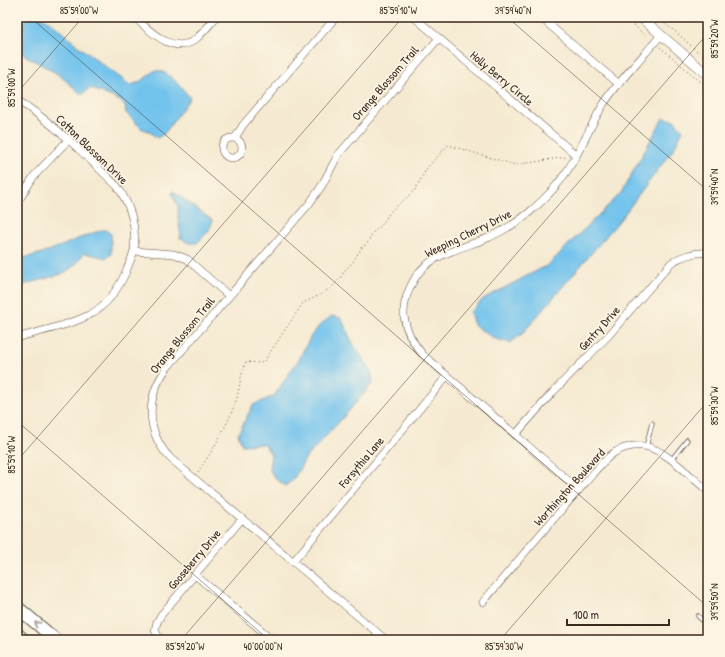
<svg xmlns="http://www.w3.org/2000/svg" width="725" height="657" viewBox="0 0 725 657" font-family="'Patrick Hand',sans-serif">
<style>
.water{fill:#71c2ed;stroke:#567686}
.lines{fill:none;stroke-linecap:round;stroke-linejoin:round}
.service-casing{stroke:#574739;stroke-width:5}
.minor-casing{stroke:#574739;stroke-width:8}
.tertiary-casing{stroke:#574739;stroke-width:10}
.primary-casing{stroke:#574739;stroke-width:14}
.path{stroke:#574739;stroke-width:1;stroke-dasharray:1 3;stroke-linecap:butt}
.service{stroke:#fff;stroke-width:3.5}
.minor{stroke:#fff;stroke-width:7}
.tertiary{stroke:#fff;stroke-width:9}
.primary{stroke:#fff;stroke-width:12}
.oneway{stroke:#a79f9a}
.ticks{fill:none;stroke:#3b2a1e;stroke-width:1;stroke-opacity:0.45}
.labels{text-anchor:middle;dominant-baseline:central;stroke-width:3.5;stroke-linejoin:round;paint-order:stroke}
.street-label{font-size:12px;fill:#3b2a1e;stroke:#fcf5e5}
.neatline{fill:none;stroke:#3b2a1e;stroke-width:1.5}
.ticks-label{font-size:10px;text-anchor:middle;fill:#3b2a1e}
</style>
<rect width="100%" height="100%" fill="#fcf5e5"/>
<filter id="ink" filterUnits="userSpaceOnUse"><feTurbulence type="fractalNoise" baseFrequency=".025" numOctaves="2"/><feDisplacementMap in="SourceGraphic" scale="8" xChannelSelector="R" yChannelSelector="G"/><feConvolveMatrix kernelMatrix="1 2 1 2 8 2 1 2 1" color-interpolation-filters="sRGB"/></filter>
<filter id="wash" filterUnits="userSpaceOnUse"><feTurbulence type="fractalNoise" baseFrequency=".012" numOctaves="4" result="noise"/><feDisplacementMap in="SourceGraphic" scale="16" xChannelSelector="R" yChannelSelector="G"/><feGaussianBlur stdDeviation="0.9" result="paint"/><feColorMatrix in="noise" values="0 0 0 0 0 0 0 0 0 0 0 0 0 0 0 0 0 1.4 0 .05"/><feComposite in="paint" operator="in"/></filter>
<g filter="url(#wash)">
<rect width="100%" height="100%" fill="#f5ead1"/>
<path class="water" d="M29 17H41L49 21 77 45 130 85C137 84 143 80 149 75 151 74 152 72 154 71 166 67 184 90 190 98L164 134 157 138 150 132 141 128 126 113 125 105 119 100 90 88 83 94H81L58 74 26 56 17 49 26 19Z
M663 118 674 120 683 130 673 150 619 221 522 334 510 343 493 338 474 325 470 312 483 299 548 265 621 193Z
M173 191 213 221 208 232 197 243C191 244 186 243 182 238H179L181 237 178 218V207L172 193Z
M102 230H106L111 234V254L107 258 84 253 76 264 65 273 17 287V259C47 255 74 239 102 230Z
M332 316 341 318C346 327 349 338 355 347 363 361 372 364 373 383L340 421 307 456 294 478 286 486 277 480 269 470 271 454 264 444 242 445 238 434 253 405 274 396 299 359 311 336 320 325Z"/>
</g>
<g filter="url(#ink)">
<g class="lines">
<g class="service-casing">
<path id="service" d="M646 447 652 423
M672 459 687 440
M698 616 708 626"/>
</g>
<g class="minor-casing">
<path id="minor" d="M134 17C151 32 175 57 197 38 204 32 210 24 216 17
M414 17 576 155
M540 17 619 84
M17 100C55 124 85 155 117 186 130 204 137 227 134 250 133 254 131 260 129 264 121 286 107 307 85 317 64 327 39 331 17 338
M235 138 243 125 336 17
M222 148a10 10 0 1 1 20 0a10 10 0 1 1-20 0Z
M21 197 34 176 69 139
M134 251 174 254 187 259 229 296
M515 435 553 392 609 335 671 263C683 255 694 252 708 253
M579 490 423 355C402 330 397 308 415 278 430 253 465 248 490 237 505 230 520 221 533 209 546 198 558 185 567 171 581 150 590 126 603 105 619 80 642 58 661 35
M293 562 447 376
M195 575 273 640
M483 602C517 562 550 522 585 483 594 473 604 458 617 451 625 447 635 445 644 446 665 449 691 477 708 491
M17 621 24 613
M160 640 155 630 157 622 161 615 241 520
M386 640 170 458C145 431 146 396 167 368L309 204 321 187 338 155 439 38"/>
</g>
<g class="tertiary-casing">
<path id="tertiary" d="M640 17 708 75"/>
</g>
<g class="primary-casing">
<path id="primary" d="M17 607 56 640
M17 634 24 640"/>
</g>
<path class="path" d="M625 17 648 38
M656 17 677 33 708 61
M660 47 708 88
M198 472C213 450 227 426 236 401 240 388 240 375 246 362L261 363 265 360 303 303 320 295 332 287 340 279 345 270 353 262 362 247 367 244 373 232 381 226 390 212 415 190 427 168 448 145 515 165 566 157"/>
<use href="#service" class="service"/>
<use href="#minor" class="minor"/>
<use href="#tertiary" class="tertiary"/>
<use href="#primary" class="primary"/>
</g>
<defs><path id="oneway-chevron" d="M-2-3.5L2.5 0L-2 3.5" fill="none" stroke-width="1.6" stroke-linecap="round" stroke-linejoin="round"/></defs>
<use class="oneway" href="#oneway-chevron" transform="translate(37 624) rotate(-140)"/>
</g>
<path class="ticks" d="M30 17 708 607M507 17 708 191M17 93 83 17M17 421 269 640M17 461 403 17M181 640 708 33M500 640 708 401"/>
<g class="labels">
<g class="street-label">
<text transform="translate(502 78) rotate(40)">Holly Berry Circle</text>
<text transform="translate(385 83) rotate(-49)">Orange Blossom Trail</text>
<text transform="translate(92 149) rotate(44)">Cotton Blossom Drive</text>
<text transform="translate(468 233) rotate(-26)">Weeping Cherry Drive</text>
<text transform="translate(599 328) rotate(-48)">Gentry Drive</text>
<text transform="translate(182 335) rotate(-51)">Orange Blossom Trail</text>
<text transform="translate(361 462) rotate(-50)">Forsythia Lane</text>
<text transform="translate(569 487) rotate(-48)">Worthington Boulevard</text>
<text transform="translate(194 559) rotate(-50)">Gooseberry Drive</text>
</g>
</g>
<rect width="725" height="657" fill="none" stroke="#fcf5e5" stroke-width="44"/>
<path d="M567 619v6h102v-6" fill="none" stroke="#3b2a1e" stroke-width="2"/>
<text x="573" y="619" font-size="12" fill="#3b2a1e" stroke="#fcf5e5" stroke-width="3" paint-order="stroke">100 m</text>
<rect x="22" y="22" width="681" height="613" class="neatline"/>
<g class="ticks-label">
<text x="79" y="14">85°59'00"W</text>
<text x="398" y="14">85°59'10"W</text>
<text x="513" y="14">39°59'40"N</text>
<text transform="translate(714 39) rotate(-90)" y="4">85°59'20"W</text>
<text transform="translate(11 88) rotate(-90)" y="4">85°59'00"W</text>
<text transform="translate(714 187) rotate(-90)" y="4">39°59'40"N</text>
<text transform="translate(714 406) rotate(-90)" y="4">85°59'30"W</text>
<text transform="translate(11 455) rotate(-90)" y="4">85°59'10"W</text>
<text transform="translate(714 602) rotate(-90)" y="4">39°59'50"N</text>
<text x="185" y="650">85°59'20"W</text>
<text x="263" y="650">40°00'00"N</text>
<text x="504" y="650">85°59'30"W</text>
</g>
</svg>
